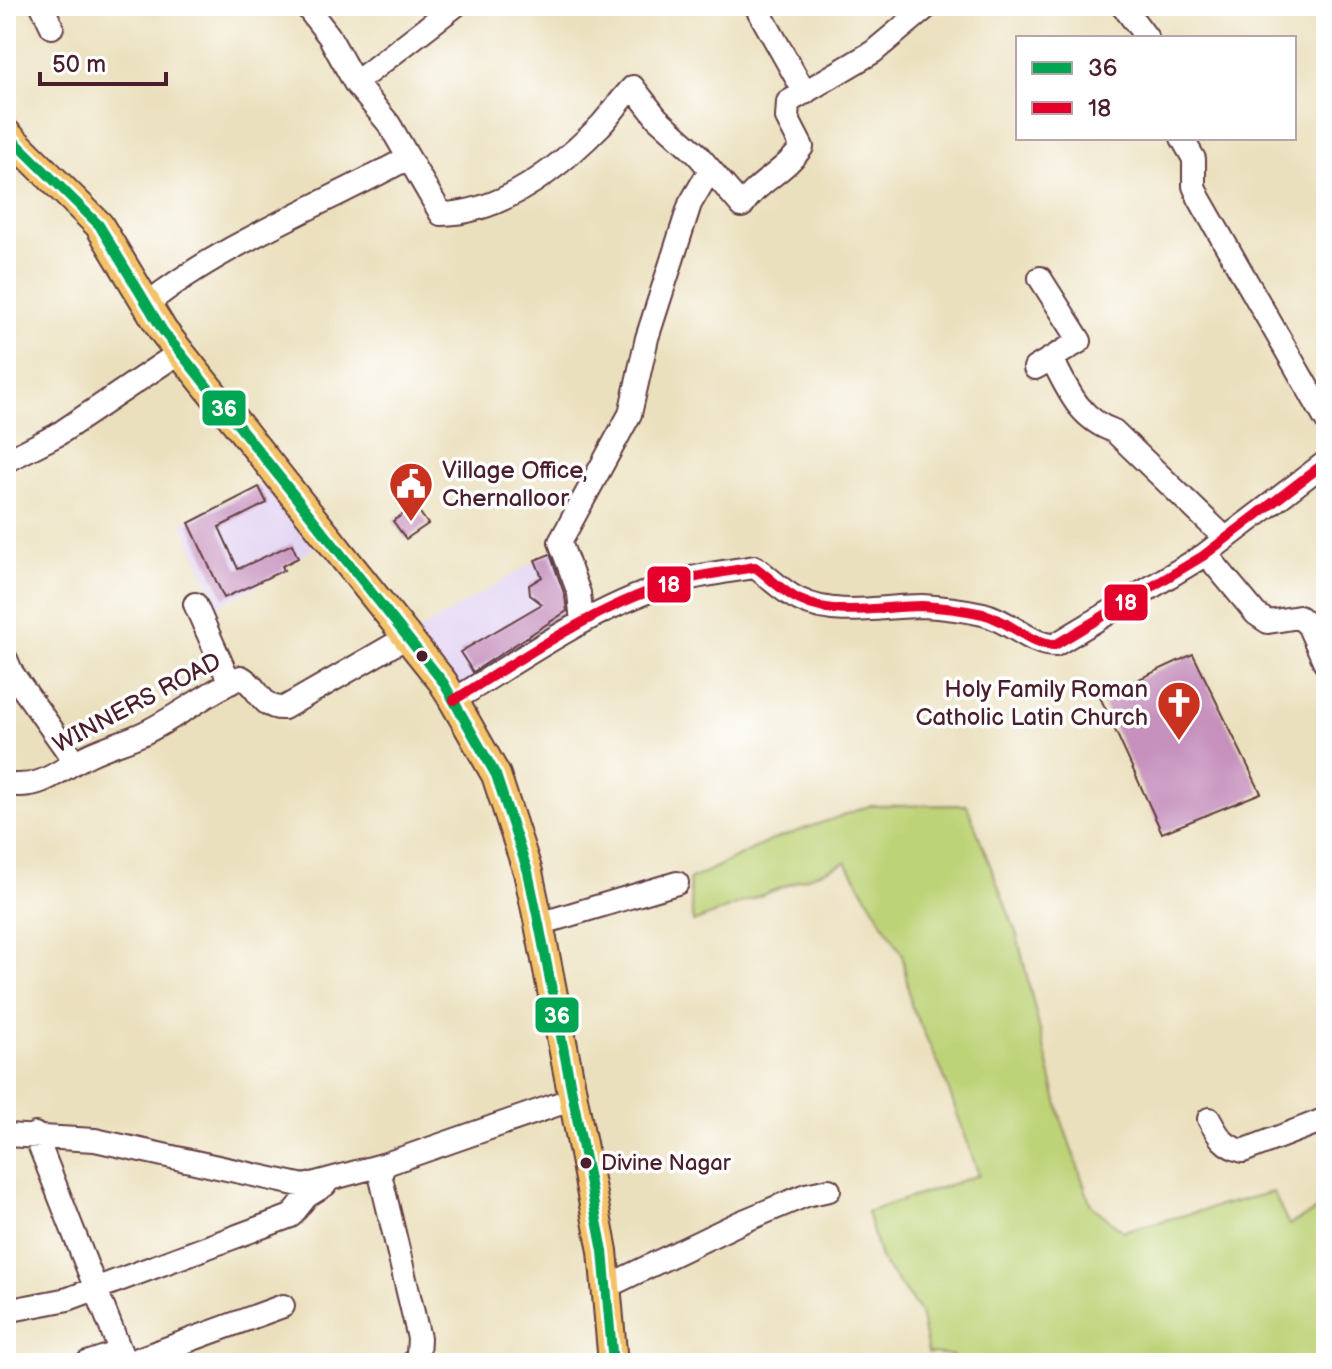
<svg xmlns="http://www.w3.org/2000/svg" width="1332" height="1369" viewBox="0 0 1332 1369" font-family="'Balsamiq Sans',sans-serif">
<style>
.built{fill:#e2d4f3}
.green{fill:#bdd377;stroke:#847951;stroke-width:2}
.building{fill:#c691bd}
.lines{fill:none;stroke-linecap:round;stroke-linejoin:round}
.minor-casing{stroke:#623c41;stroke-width:26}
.major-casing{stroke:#623c41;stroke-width:32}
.minor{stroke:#fff;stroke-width:22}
.major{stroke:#f2c36a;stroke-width:28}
.bus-1-casing{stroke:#fff;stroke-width:16}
.bus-2-casing{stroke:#fff;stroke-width:16}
.bus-1{stroke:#00a651;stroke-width:10}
.bus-2{stroke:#e4002b;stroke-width:10}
.bus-dot{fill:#4a1f2b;stroke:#fff;stroke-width:3}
.labels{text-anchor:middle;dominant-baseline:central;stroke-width:7;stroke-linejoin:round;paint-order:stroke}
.bus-label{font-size:22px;fill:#4a1f2b;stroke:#fff;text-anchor:start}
.poi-label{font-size:24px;fill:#4a1f2b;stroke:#fff;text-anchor:start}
.street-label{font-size:24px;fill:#4a1f2b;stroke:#fff}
.line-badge{stroke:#fff;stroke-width:3}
.badge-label{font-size:22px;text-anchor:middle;font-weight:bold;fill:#fff}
</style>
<rect width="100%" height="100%" fill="#fff"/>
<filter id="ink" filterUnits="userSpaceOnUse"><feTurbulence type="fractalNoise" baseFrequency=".0125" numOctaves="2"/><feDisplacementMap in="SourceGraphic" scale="16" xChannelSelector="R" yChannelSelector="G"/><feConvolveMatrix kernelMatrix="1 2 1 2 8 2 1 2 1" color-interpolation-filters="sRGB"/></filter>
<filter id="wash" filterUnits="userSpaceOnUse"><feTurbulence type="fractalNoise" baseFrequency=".006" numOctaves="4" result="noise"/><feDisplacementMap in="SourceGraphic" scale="32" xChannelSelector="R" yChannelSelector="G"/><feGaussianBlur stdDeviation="1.8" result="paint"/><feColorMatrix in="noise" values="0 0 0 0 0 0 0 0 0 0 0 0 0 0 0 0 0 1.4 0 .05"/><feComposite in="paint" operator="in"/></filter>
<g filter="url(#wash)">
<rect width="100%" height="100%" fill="#ebe0bd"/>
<path class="built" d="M264 484 314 548 285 566 287 570 218 606 182 523Z
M557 548 577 619 460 689 413 634Z"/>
<path class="green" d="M967 805 1017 935 1061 1118 1091 1205 1123 1231 1273 1192 1289 1225 1324 1206 1326 1363H947L952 1355 928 1353 920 1312 880 1258 867 1212 979 1175 943 1074 911 1005 902 954 846 862 693 922 689 880 770 841 869 806Z"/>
<g id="blocks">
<path class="building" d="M259 487 267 503 219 527 238 569 292 544 298 558 282 566 284 570 224 598 189 523Z
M415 506 428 524 406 539 393 521Z
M550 554 565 596 567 611 473 672 460 652 542 604 530 595 529 585 542 577 535 560Z
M1193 654 1261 793 1162 833 1100 697Z"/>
</g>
</g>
<g filter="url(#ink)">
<use href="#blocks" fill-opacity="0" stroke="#623c41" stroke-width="2"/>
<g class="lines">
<g class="minor-casing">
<path id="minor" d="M42 6 52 27
M306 6 329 36 355 83 389 124 441 214C502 213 560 167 601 125 612 113 621 99 633 87L657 118 697 154 742 206C757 182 786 171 802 147L787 118 788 102 873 52 928 6
M1123 6 1147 38
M757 8 805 93
M355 83 455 6
M1182 138 1194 159V186L1199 198 1326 420
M1040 278 1080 341 1035 368 1052 359C1068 390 1079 419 1114 431L1225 538
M147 304C222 244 322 205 406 159
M6 461 57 435 180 352
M1206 554 1256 614 1268 622 1299 617 1308 625 1326 665
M195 604 230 683
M582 622 579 593 560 542 630 414 647 338 690 204 710 170
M6 659 12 673 75 762
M454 700C526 656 600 603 683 580 706 574 731 571 755 567 769 577 784 593 800 600 837 618 883 606 922 606 941 607 965 610 983 614 1009 620 1030 645 1055 645L1203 556 1326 462
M6 784C45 790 58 769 91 754 108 746 127 741 144 733 177 717 207 693 241 677 259 686 261 710 284 708L407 637
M539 924 677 883
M1209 1119C1218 1136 1224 1147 1243 1151L1326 1119
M35 1134 125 1363
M6 1135 95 1140 304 1186 386 1164
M606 1287 739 1223 806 1195 829 1190
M6 1311 68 1299 291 1216 307 1196 325 1185
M87 1363 120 1352
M127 1363 283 1306
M412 1363 418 1355 419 1338 380 1174 386 1164 573 1099"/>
</g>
<g class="major-casing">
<path id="major" d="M6 133 99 225 163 331 443 682 496 775 528 872 539 924 603 1251 613 1363"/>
</g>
<use href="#minor" class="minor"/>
<use href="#major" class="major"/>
<g class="bus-1-casing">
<path id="bus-1" d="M6 133 99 225 163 331 443 682 496 775 528 872 539 924 603 1251 613 1363"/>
</g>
<g class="bus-2-casing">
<path id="bus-2" d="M454 700C526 656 600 603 683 580 706 574 731 571 755 567 769 577 784 593 800 600 837 618 883 606 922 606 941 607 965 610 983 614 1009 620 1030 645 1055 645L1203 556 1326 462"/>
</g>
<use href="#bus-1" class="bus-1"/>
<use href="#bus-2" class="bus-2"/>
</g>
</g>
<defs>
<g id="civic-pin" transform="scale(2.3)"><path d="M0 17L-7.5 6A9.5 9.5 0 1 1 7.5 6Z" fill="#c8321e" stroke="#fff"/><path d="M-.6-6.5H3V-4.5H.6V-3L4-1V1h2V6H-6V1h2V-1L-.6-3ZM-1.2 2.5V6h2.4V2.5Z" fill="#fff"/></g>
<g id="church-pin" transform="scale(2.3)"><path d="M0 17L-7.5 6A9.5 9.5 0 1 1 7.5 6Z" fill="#c8321e" stroke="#fff"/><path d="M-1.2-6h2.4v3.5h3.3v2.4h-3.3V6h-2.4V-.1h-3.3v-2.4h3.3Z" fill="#fff"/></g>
</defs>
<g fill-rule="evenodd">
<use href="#civic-pin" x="411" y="484"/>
<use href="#church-pin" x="1179" y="703"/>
</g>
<g class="bus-dot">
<circle cx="422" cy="656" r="7"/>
<circle cx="586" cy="1163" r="7"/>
</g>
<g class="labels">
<g class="bus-label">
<text x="601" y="1163">Divine Nagar</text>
</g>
<g class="poi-label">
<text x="442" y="470">Village Office,<tspan x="442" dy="28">Chernalloor</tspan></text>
<text x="1148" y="689" text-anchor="end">Holy Family Roman<tspan x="1148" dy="28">Catholic Latin Church</tspan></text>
</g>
<g class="street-label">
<text transform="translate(137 703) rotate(-28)">WINNERS ROAD</text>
</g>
</g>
<g class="line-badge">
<rect x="201" y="389" width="46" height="38" rx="8" fill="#00a651"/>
<rect x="646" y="565" width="46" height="39" rx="8" fill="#e4002b"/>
<rect x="1103" y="583" width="46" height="39" rx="8" fill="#e4002b"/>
<rect x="534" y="996" width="46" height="38" rx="8" fill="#00a651"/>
</g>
<g class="badge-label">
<text x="224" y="416">36</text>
<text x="669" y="592">18</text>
<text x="1126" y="610">18</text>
<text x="557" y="1023">36</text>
</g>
<rect width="1332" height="1369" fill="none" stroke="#fff" stroke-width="32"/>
<rect x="1016" y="36" width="280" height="104" fill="#ffffff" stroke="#b7a5aa" stroke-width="2"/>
<rect x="1032" y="62" width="40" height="12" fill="#00a651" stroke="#b7a5aa" stroke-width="2"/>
<text x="1088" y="76" font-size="24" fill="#4a1f2b">36</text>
<rect x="1032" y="102" width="40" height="12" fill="#e4002b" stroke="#b7a5aa" stroke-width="2"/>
<text x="1088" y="116" font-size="24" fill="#4a1f2b">18</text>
<path d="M40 72v12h126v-12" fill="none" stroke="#4a1f2b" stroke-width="4"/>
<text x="52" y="72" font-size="24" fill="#4a1f2b" stroke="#ffffff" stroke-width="6" paint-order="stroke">50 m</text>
</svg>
